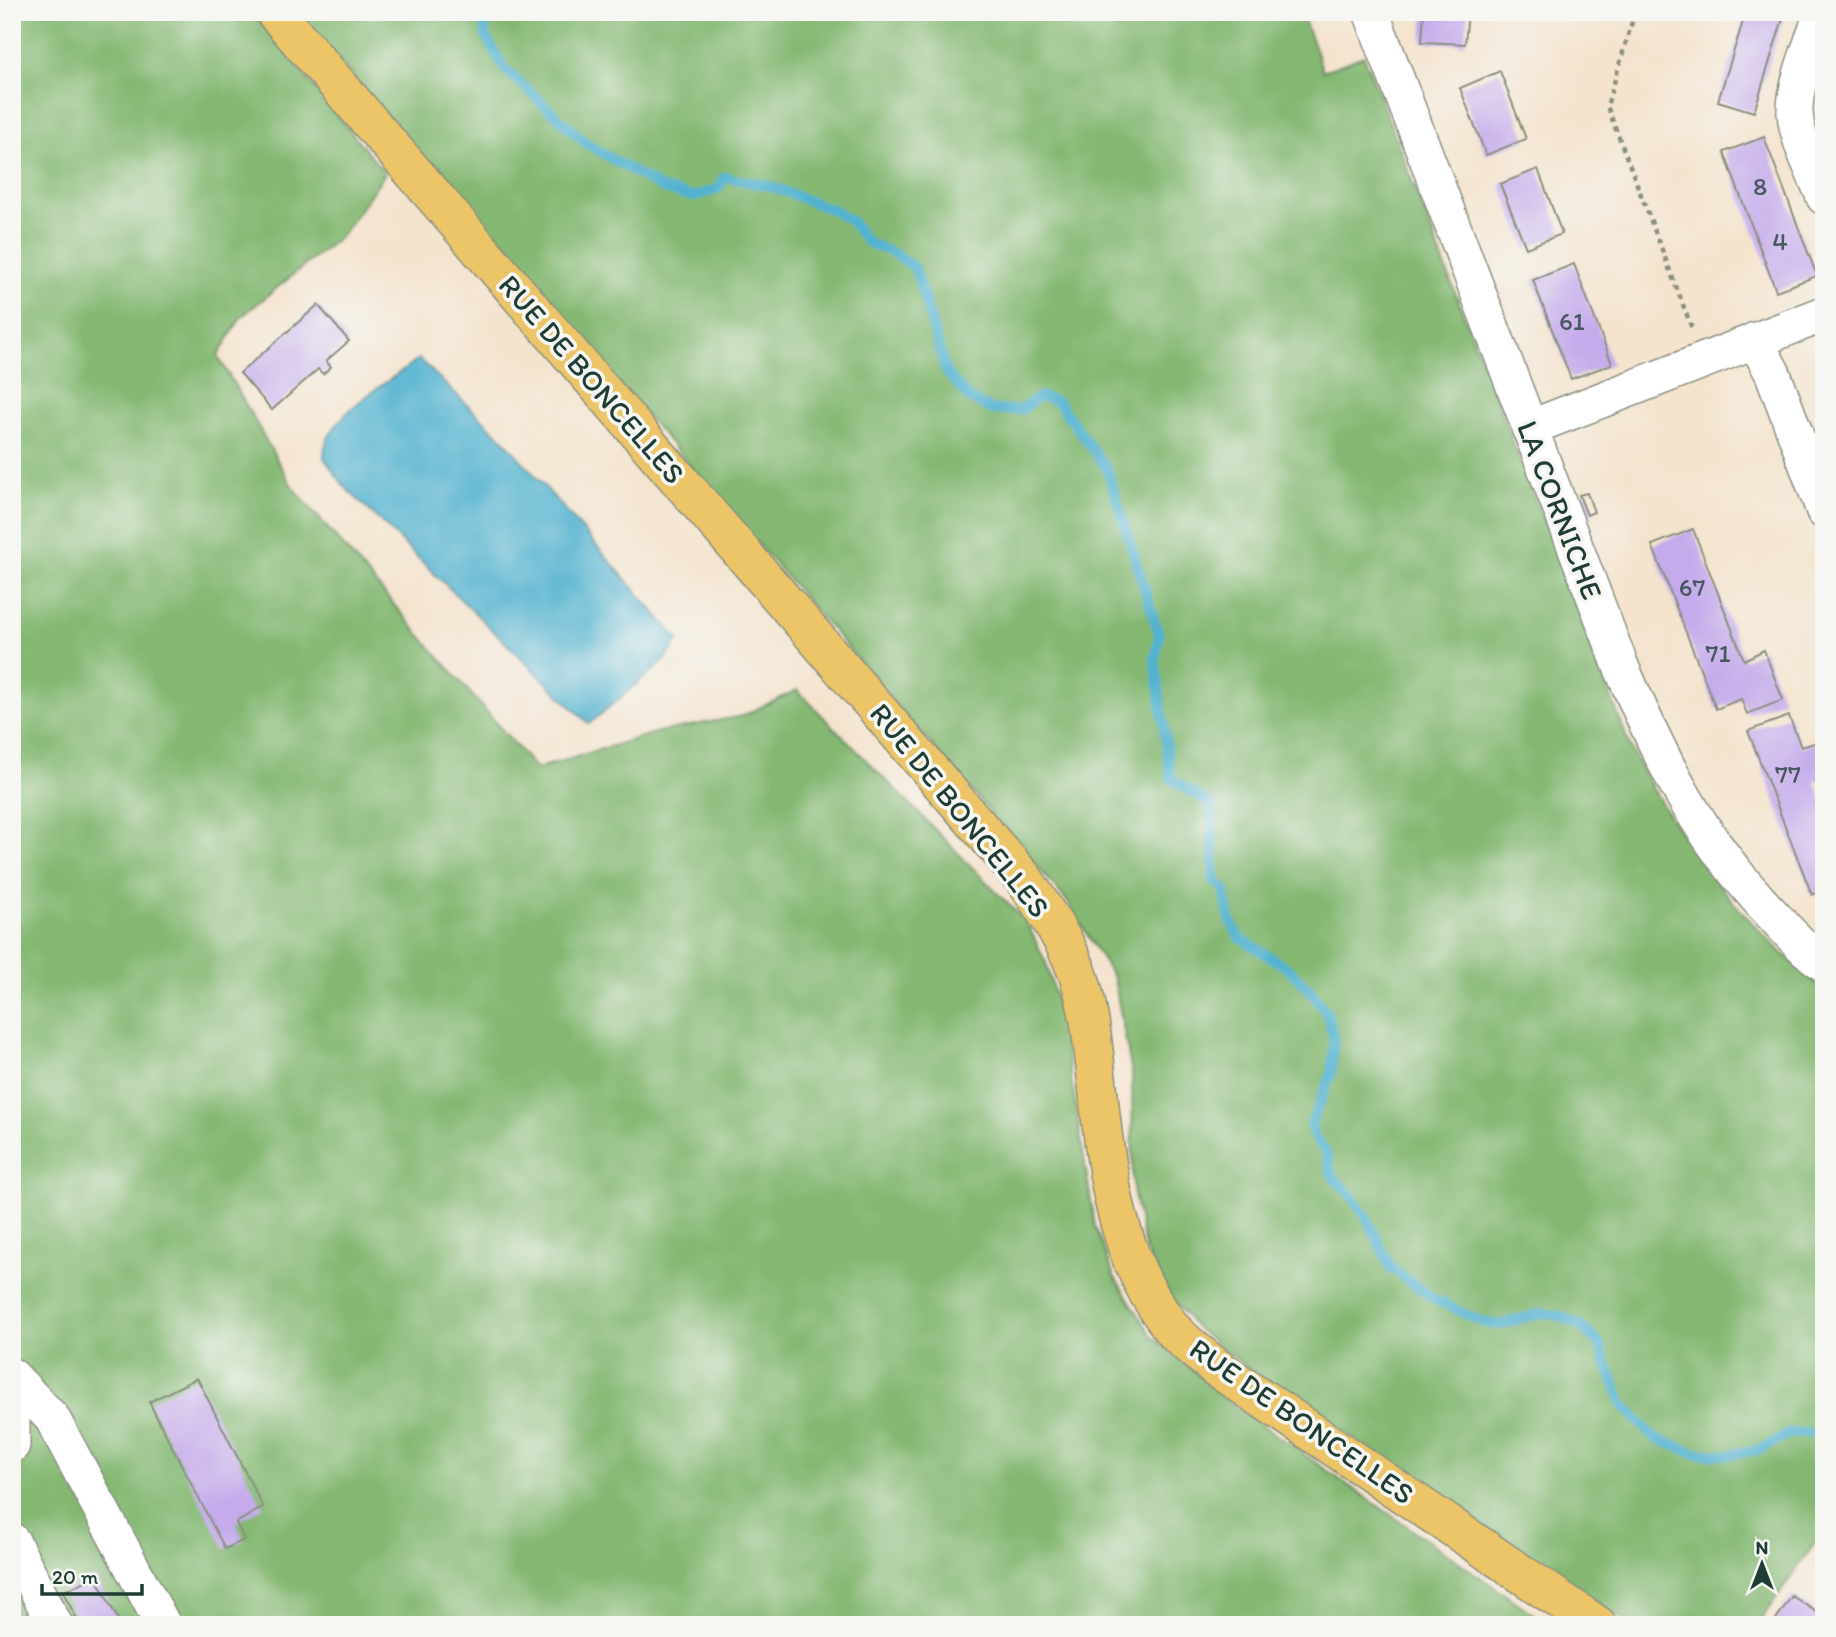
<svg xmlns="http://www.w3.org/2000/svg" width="1836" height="1637" viewBox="0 0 1836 1637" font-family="Itim,sans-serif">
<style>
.forest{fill:#84b872;stroke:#527a53;stroke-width:2}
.water{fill:#52b2d0;stroke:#387882;stroke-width:2}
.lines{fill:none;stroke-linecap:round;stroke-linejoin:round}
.stream{stroke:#52b2d0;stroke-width:10}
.building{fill:#c5abeb}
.minor-casing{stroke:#8a9080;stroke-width:38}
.major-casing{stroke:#8a9080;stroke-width:41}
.path{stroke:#8a9080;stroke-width:4.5;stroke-dasharray:5 5;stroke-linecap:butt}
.minor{stroke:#fff;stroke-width:35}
.major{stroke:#edc569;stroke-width:38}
.labels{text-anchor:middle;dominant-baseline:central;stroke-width:7;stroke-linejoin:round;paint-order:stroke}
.number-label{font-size:26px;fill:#485862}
.street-label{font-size:30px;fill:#1f3d34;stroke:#f6f6f2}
</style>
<rect width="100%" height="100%" fill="#f6f6f2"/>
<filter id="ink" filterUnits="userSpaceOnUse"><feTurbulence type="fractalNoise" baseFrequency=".0143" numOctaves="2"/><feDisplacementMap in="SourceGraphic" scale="14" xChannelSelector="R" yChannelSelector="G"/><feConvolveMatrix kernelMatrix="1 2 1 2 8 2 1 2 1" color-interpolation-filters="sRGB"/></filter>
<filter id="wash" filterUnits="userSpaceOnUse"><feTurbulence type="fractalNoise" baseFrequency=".00686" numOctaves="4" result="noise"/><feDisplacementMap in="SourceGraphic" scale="28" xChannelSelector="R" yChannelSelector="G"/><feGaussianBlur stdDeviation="1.57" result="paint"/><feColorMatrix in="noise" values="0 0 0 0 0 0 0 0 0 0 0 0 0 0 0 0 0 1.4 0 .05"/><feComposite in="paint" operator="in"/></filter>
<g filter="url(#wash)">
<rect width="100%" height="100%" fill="#f4e3cd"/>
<path class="forest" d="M12 12H252L385 173 342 235 241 317 218 356 293 488 536 769 658 732 742 716 797 690 1027 923 1046 963 1061 1017 1095 1226 1114 1276 1152 1336 1236 1407 1549 1625H12Z
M297 12H1301L1323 71 1364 56 1631 749C1683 849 1738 918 1824 990V1530L1757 1625H1631L1236 1359 1195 1327 1172 1299 1145 1250 1133 1189 1132 1073 1114 979 1067 901Z"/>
<path class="water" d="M419 359 503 439 679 640 665 660 589 724 344 486 324 458C321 418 390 381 419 359Z"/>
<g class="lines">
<path class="stream" d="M482 12 486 37 505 69 587 144 663 189 693 197 718 189 724 177 770 186 833 210 851 221 867 242 897 255 915 268 946 372 969 398 992 410H1021L1040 396 1058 402 1107 469 1159 635 1155 659 1171 779 1211 804 1214 881 1224 888 1230 920 1239 937 1287 968 1310 990 1327 1014 1334 1039 1331 1075 1311 1124 1314 1137 1325 1150 1333 1177 1350 1194 1368 1220 1391 1268 1434 1299 1482 1322 1500 1325 1540 1313 1556 1315 1577 1323 1598 1342 1623 1405 1654 1438 1695 1453 1729 1455 1762 1449 1790 1433H1824"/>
</g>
<g id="blocks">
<path class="building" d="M1424 12H1468L1465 44 1422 42Z
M1746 12H1785L1754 112 1718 101Z
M1500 71 1526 139 1486 155 1460 88Z
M1764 137 1817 276 1776 291 1724 152Z
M1538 169 1562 234 1526 248 1500 184Z
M1574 264 1612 364 1571 379 1533 280Z
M318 305 349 341 326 361 331 367 323 374 318 369 272 410 240 373Z
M1587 493 1594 512 1587 515 1579 495Z
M1693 529 1744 660 1764 650 1783 700 1747 714 1741 699 1716 709 1652 545Z
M1789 716 1801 747 1824 740V778L1815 781 1824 805V890L1812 895 1748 731Z
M197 1378 263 1507 236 1523 244 1540 225 1549 149 1402Z
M95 1576 121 1625H80L63 1592Z
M1792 1596 1824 1617V1625H1772Z"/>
</g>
</g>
<g filter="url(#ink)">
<use href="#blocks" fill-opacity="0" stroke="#8a9080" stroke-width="2"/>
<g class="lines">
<g class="minor-casing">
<path id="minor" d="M1371 12 1620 664C1661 760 1697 835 1770 912 1787 930 1804 950 1824 964
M1822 12C1813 43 1794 81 1795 113 1797 141 1814 171 1824 197
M1755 340 1773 374 1824 511
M1529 428 1824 314
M12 1376 52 1418 163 1625
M12 1390V1445
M12 1541 55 1625"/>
</g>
<g class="major-casing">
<path id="major" d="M275 12 1024 879C1045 911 1068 943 1080 980 1091 1015 1094 1055 1098 1091 1106 1173 1117 1258 1170 1326 1182 1342 1202 1355 1217 1368L1597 1625"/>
</g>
<path class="path" d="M1635 12 1607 106 1693 331"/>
<use href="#minor" class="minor"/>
<use href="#major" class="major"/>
</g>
</g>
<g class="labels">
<g class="number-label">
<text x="1760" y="186">8</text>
<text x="1780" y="241">4</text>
<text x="1572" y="321">61</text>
<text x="1692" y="587">67</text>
<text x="1718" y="653">71</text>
<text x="1788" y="774">77</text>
</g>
<g class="street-label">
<text transform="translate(592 379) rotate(49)">RUE DE BONCELLES</text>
<text transform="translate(1560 510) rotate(69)">LA CORNICHE</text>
<text transform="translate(960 810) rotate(51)">RUE DE BONCELLES</text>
<text transform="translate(1302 1421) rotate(35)">RUE DE BONCELLES</text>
</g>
</g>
<rect width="1836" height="1637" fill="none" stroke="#f6f6f2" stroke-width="42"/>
<g transform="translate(1762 1564)" stroke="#f6f6f2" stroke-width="5" paint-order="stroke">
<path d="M0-5L12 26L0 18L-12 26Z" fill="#1f3d34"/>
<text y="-10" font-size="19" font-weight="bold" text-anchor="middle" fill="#1f3d34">N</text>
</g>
<path d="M42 1584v10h100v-10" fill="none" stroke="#1f3d34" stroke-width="3.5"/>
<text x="52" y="1584" font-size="21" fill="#1f3d34" stroke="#f6f6f2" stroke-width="5" paint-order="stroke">20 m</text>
</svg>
